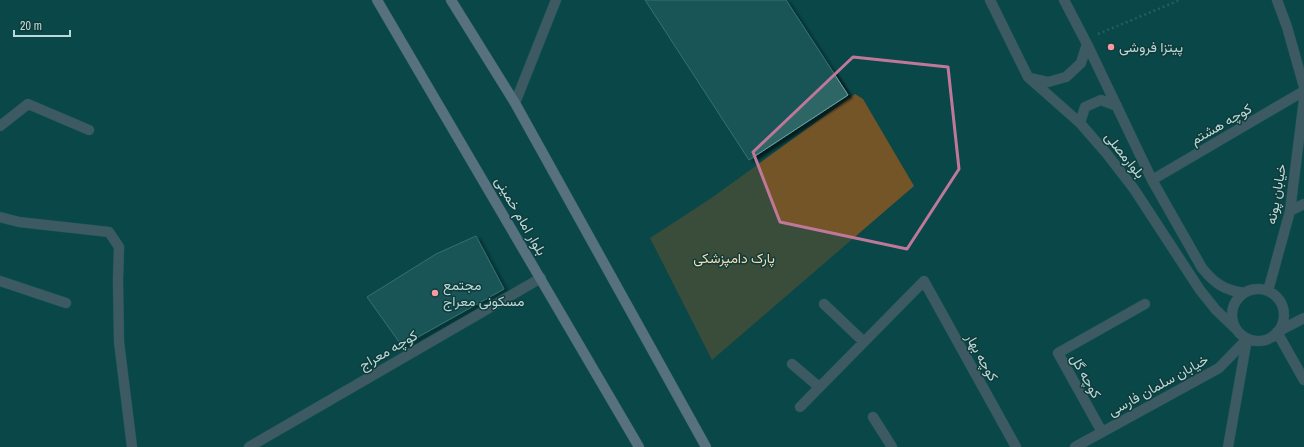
<svg xmlns="http://www.w3.org/2000/svg" width="1304" height="447" viewBox="0 0 1304 447" font-family="'Archivo Narrow',Vazirmatn,sans-serif">
<style>
.green{fill:#735528}
.building{fill:#2f6666;stroke:#6ca3a3;filter:url(#shadow)}
.lines{fill:none;stroke-linecap:round;stroke-linejoin:round}
.minor-casing{stroke:#2d6465;stroke-width:11}
.major-casing{stroke:#2d6465;stroke-width:11}
.path{stroke:#48797a;stroke-width:2.5;stroke-dasharray:2 3;stroke-linecap:butt}
.minor{stroke:#7c7281;stroke-width:10}
.major{stroke:#b9a4c2;stroke-width:10}
.marked{fill:none;stroke:#c0789a;stroke-width:3;stroke-linejoin:round}
.poi-dot{fill:#f49aa0;stroke:#0f3b3b;stroke-width:1.5}
.labels{text-anchor:middle;dominant-baseline:central;stroke-width:3;stroke-linejoin:round;paint-order:stroke}
.poi-label{font-size:14px;fill:#bdd8d8;stroke:#0f3b3b;text-anchor:start}
.street-label{font-size:14px;fill:#bdd8d8;stroke:#0f3b3b}
.park-label{font-size:14px;fill:#fbdbaf;stroke:#0f3b3b}
</style>
<defs>
<filter id="shadow"><feDropShadow dx="4.5" dy="2.5" stdDeviation="1" flood-color="#0009"/></filter>
</defs>
<rect width="100%" height="100%" fill="#094748"/>
<path class="green" d="M855 94 863 99 914 186 712 360 650 238 710 199Z"/>
<path class="building" d="M645 0H786L848 95 749 160Z
M476 236 504 289 402 346 367 297 436 254Z"/>
<g class="lines">
<g class="minor-casing">
<path id="minor" d="M990 0 1028 77 1080 123 1107 154 1134 189 1200 290 1216 310 1237 330
M1064 0 1087 44 1152 180 1202 268C1214 283 1224 290 1244 293
M1277 0 1287 27 1304 87
M1030 78 1048 82 1066 77 1081 63 1087 44
M515 103 556 0
M1080 123 1085 107 1101 100 1117 106
M0 126 28 104 89 130
M1152 180 1304 91
M1290 211 1304 204
M0 217 19 222 109 232 119 247 118 280 119 342 132 447
M0 281 66 303
M1232 315a26 26 0 1 1 52 0a26 26 0 1 1-52 0Z
M1268 291 1290 211 1304 99
M824 304 864 342
M1304 318 1277 332 1304 380
M792 364 819 387
M800 407 924 281 1016 447
M873 417 892 447
M1102 432 1058 353 1145 304
M249 447 541 278
M1075 447 1219 368 1247 339
M1228 447 1247 339"/>
</g>
<g class="major-casing">
<path id="major" d="M377 0 639 447
M451 0 515 103 706 447"/>
</g>
<path class="path" d="M1098 34 1180 0"/>
<use href="#minor" class="minor"/>
<use href="#major" class="major"/>
</g>
<path d="M0 0H1304V447H0ZM853 57 948 67 959 169 907 249 780 222 753 152Z" fill="#094748" fill-opacity=".55" fill-rule="evenodd"/>
<path class="marked" d="M853 57 948 67 959 169 907 249 780 222 753 152Z"/>
<g class="poi-dot">
<circle cx="1111" cy="47" r="4"/>
<circle cx="435" cy="293" r="4"/>
</g>
<g class="labels">
<g class="poi-label">
<text x="1119" y="47">پیتزا فروشی</text>
<text x="443" y="285">مجتمع<tspan x="443" dy="16">مسکونی معراج</tspan></text>
</g>
<g class="street-label">
<text transform="translate(1221 124) rotate(-30)">کوچه هشتم</text>
<text transform="translate(1125 155) rotate(51)">بلوارمصلی</text>
<text transform="translate(1276 194) rotate(-80)">خیابان پونه</text>
<text transform="translate(521 216) rotate(60)">بلوار امام خمینی</text>
<text transform="translate(388 350) rotate(-30)">کوچه معراج</text>
<text transform="translate(982 357) rotate(61)">کوچه بهار</text>
<text transform="translate(1086 376) rotate(61)">کوچه گل</text>
<text transform="translate(1158 385) rotate(-29)">خیابان سلمان فارسی</text>
</g>
<g class="park-label">
<text x="734" y="258">پارک دامپزشکی</text>
</g>
</g>
<path d="M14 30v6h56v-6" fill="none" stroke="#bdd8d8" stroke-width="2"/>
<text x="20" y="30" font-size="12" fill="#bdd8d8" stroke="#0f3b3b" stroke-width="3" paint-order="stroke">20 m</text>
</svg>
